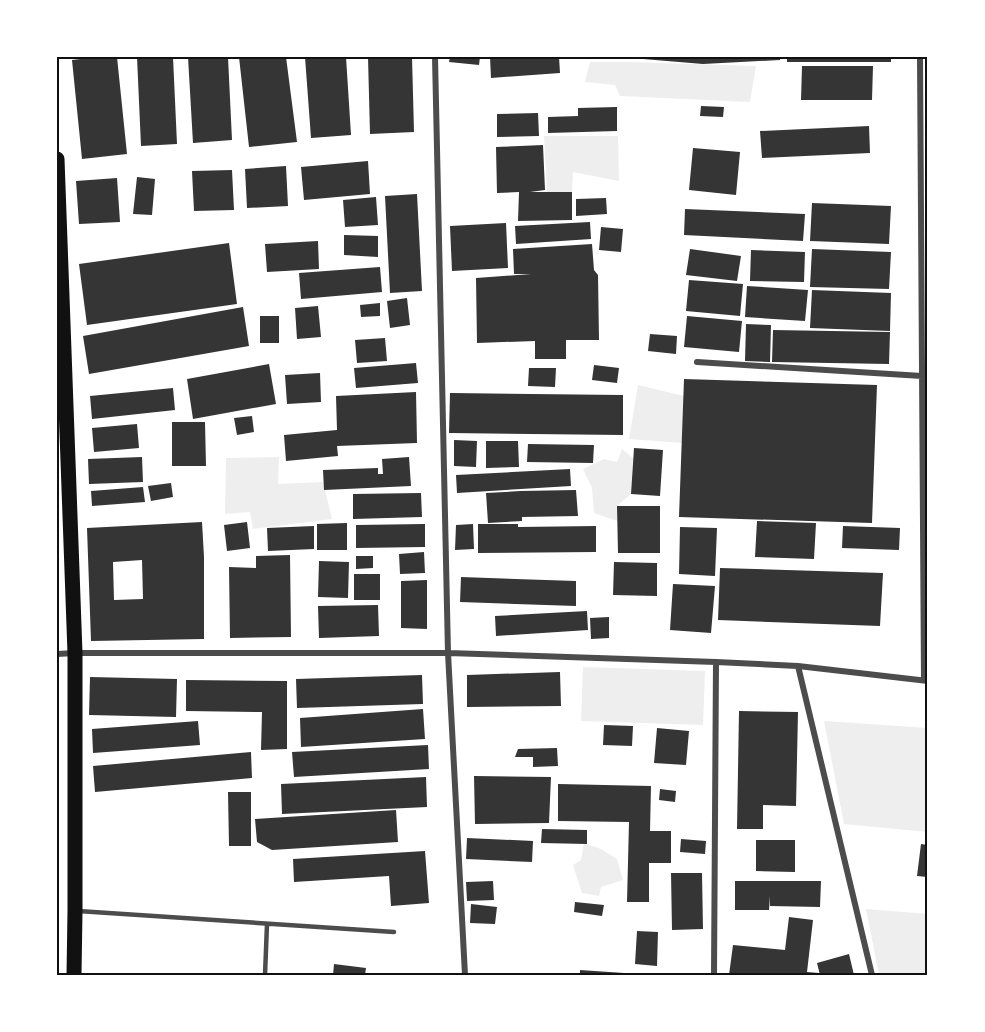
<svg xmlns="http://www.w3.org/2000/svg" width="985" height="1032" viewBox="0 0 985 1032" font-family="Commissioner,sans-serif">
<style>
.green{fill:#eee}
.building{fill:#353535;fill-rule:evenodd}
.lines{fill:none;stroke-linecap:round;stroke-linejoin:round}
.service{stroke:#4c4c4c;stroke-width:4.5}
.minor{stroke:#4c4c4c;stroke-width:6}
.primary{stroke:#111;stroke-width:15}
.neatline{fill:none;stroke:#111;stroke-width:2}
</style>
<rect width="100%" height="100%" fill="#fff"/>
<path class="green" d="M590 62H626L756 66 750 102 620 96 615 85 585 82Z
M544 136H618L619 181 573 172 572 192H547Z
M638 385 684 396 682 443 629 439Z
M622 449 633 458 631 494 617 506V521L594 513 592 488 583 469 604 459 617 462Z
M279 457 278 484 323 482 332 519 253 529 250 512 225 514 226 458Z
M583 667 705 671 703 725 581 721Z
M824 721 928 728V832L844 824Z
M584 843 601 849 617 859 623 880 601 887 599 896 582 893 573 865 581 860Z
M866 909 928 914V975H879Z"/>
<path class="building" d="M97 57H117L127 154 82 159 72 60Z
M137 57H173L177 144 141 146Z
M188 57H228L232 140 193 143Z
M239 57H286L297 142 249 147Z
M305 57H346L351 135 311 138Z
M368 57H412L414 132 370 134Z
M450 57H480L479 65 449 62Z
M490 57H559L560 73 491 78Z
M643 57H780V60L703 64 643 59Z
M787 57H891V62H787Z
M802 66H873L872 100H801Z
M701 106 724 107 723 117 700 116Z
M617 107V131L548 133V117L578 116V108Z
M538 113 539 136 497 137V114Z
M869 126 870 153 762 158 760 131Z
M543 145 545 190 530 192H572V220L518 221 519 192 497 193 496 147Z
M693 148 740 152 736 195 689 190Z
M368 161 370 194 304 200 301 167Z
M286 166 288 206 247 208 245 169Z
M232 170 234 210 194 211 192 171Z
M137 177 155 179 152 215 133 214Z
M117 178 120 222 79 224 76 181Z
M417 194 422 291 390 293 385 196Z
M376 197 378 225 345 227 343 200Z
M606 198 607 214 576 216V199Z
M812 203 891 206 889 244 810 241Z
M685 209 805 214 803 241 684 235Z
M590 222 591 239 516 244 515 226Z
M506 223 508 268 452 271 450 226Z
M601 227 623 229 621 252 599 250Z
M344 235 378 236V257L344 255Z
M318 241 319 269 267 272 265 244Z
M229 243 237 304 87 325 79 264Z
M592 244 594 270 598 275 599 340H566V359H535V341L477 343 476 278 531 274H514L513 249Z
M690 249 741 256 737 281 686 275Z
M812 249 891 252 889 289 810 287Z
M751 250 805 252 804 282 750 281Z
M380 267 382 292 301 299 299 273Z
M689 280 743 284 740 316 686 311Z
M747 286 808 290 805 321 745 317Z
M812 290 891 293 890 331 810 328Z
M407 298 410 325 390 328 387 301Z
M380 303V316L361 317 360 305Z
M318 306 321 337 297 339 295 308Z
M243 307 249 346 89 374 83 336Z
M260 316H279V343H260Z
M687 316 742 321 739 352 684 347Z
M746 324 771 325 770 362 745 361Z
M773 330 890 332 889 364 772 362Z
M650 334 677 336 676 354 648 351Z
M385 338 387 361 357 363 355 340Z
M416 363 418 383 356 388 354 368Z
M269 364 276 404 193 419 187 379Z
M594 365 619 368 617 383 592 380Z
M529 368H556L555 387 528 386Z
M320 373 321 402 287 404 285 375Z
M684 379 877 385 872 523 679 517Z
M173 388 175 410 92 419 90 396Z
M416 392 417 443 337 446 338 456 286 461 284 435 337 430 336 396Z
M450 393 623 395V435L449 433Z
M252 416 254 432 237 435 234 418Z
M172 422H205L206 466H172Z
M137 424 139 448 94 452 92 428Z
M454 440 477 441 476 467 454 466Z
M486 441H518L519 467 486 468Z
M528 444 594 445 593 463 527 462Z
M634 448 663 450 660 496 631 494Z
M142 457 143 482 89 484 88 459Z
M409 457 411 486 324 490 323 470 378 468V474H383L382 459Z
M570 469 571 486 457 493 456 475Z
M171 483 173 497 151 501 148 486Z
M143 487 145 502 92 506 91 491Z
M576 490 578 516 522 517V521L488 523 486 493 521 491Z
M421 493 422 517 353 519V494Z
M617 506H660V553H618Z
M757 521 816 523 814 559 755 557Z
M202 522 204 557V639L91 641 87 528ZM142 560 143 599 114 600 113 562Z
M247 522 250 548 227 551 224 525Z
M347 523V550H317V524Z
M425 524V547L356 548V525Z
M473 524 474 549 455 550 456 525Z
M478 524H518V527L596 526V552L478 553Z
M314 526V549L268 551 267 528Z
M843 526 900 528 899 550 842 548Z
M680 527 717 528 715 576 679 574Z
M424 552 425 573 400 574 399 554Z
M290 555 291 637 230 638 229 567 256 568V556Z
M356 556H373V568L356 569Z
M319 561 349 562 348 598 318 597Z
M614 562 657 563V596L613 595Z
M720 568 883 573 880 626 718 620Z
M354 574H380V600H354Z
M461 577 576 581V606L460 602Z
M427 580V629L401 628V581Z
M673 584 715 586 711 633 670 630Z
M378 605 379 636 319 638 318 606Z
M587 611 588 630 496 636 495 616Z
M609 617V638L591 639 590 618Z
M560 672 561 706 467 707V675Z
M422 675 423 704 297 708 296 679Z
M90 677 177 679 176 717 89 715Z
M186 680 287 681V749L261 750 262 712 186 711Z
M423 709 425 739 301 747 300 718Z
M739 711 798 712 796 806 763 805V829H737Z
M198 721 200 745 93 753 92 729Z
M604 725 633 726 632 746 603 745Z
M657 728 689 731 686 765 654 763Z
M428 745 429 769 294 777 292 752Z
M557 748 558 766 533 767V757H515L518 749Z
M251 752 252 778 95 792 93 766Z
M474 776 551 777 549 823 475 824Z
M426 777 427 807 282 814 281 784Z
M558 784 651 786 650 831H671V863H649V902H627L629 822 558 821Z
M660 789 676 791 675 802 659 800Z
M228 792H251V846H229Z
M396 810 398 842 272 850 257 842 255 819Z
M542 829 587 830V844L541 843Z
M467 838 533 841 532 862 466 859Z
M681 839 706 841 705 854 680 852Z
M756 840H795V872L756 871Z
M921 844 928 845V877L917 876Z
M425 851 429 903 391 906 389 876 294 882 293 859Z
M671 873H702L703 929 672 930Z
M493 881 494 900 467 901 466 882Z
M735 881H821L820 907 770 906V896L769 910H735Z
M575 902 604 905 602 916 574 912Z
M471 904 497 907 495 924 470 923Z
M789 917 813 920 807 972 819 973V975H729L733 945 785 950Z
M637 931 658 932 657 966 635 964Z
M849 954 854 975H820L817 963Z
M334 964 366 968 365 975H333Z
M580 970 624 973V975H580Z"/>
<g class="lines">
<path class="service" d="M78 911 394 932
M265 975 267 924"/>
<path class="minor" d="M435 57 448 653 465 975
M920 57 924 680
M697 362 922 376
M57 654 75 653H448L716 662 798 666 928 681
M798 666 872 975
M714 975 716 662"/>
<path class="primary" d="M57 159 75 653V911L74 975"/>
</g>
<rect width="985" height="1032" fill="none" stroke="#ffffff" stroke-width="117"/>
<rect x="58" y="58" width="868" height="916" class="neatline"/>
</svg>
